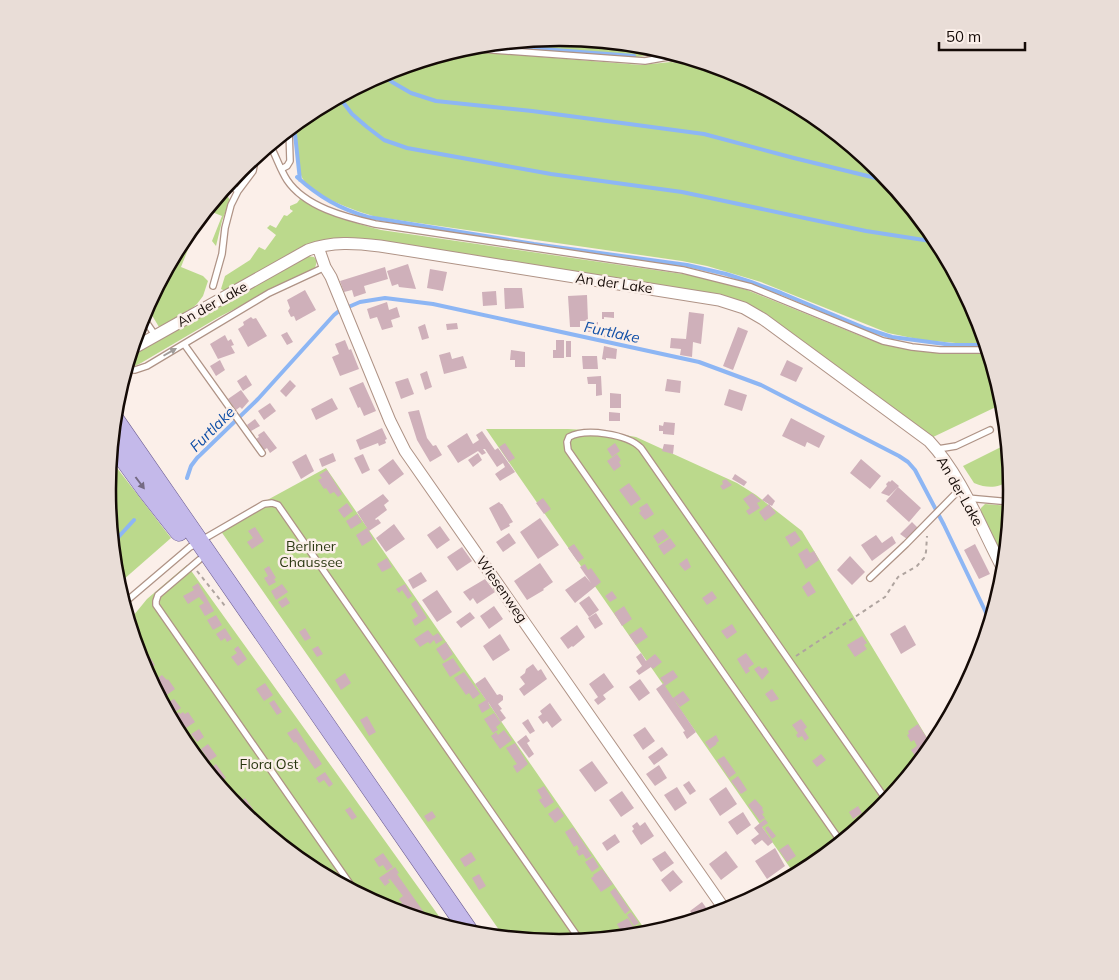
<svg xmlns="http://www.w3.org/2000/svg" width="1119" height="980" viewBox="0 0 1119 980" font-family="Mulish,sans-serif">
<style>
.green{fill:#bbd98c}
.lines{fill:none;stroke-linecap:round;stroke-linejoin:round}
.stream{stroke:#8db6f4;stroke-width:4}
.building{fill:#cfb0ba}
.service-casing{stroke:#af9386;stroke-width:8}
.minor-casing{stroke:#af9386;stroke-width:13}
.primary-casing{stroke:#6c5d91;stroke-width:19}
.path{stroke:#afa49f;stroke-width:2;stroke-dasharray:4 4;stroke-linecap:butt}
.service{stroke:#fff;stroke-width:5.5}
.minor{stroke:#fff;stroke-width:11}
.primary{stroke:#c4b9ea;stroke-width:18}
.oneway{fill:#a19d9b}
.oneway2{fill:#756a83}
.labels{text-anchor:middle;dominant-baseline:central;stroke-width:5;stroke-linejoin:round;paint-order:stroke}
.street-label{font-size:14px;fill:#140a06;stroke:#fbefe9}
.park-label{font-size:14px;fill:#2b3812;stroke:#fbefe9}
.water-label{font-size:15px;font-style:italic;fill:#0e4ea6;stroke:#fbefe9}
.rim{fill:none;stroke:#140a06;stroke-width:2.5}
</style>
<rect width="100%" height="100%" fill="#fbefe9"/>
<path class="green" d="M560 38 575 39 646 54 647 56 635 57 634 55 494 44Z
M457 50 641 65 671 62 705 68 740 76 811 114 880 170 936 239 978 317 985 343 967 344 922 340 888 333 761 282 707 266 682 261 377 217C358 212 307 195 301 175 296 159 297 140 296 124L308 114 387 72Z
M223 194 228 197 230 200 222 221 216 246 212 241 222 216 207 210 219 195Z
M300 199C326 213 353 223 381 230L696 276 747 290 868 339 890 346 951 354H989L1003 402 1005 420 998 406 931 438 761 312 341 239 225 291 221 289 225 276 250 260 259 247 265 250 276 235 267 228 270 225 276 228 284 215 287 216 293 211 290 209V206L297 203Z
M200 219 181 267 203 276 208 281 203 296 197 304 191 309 159 327 147 307 182 241 187 238 186 236Z
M307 256 314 257 317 261 315 268 219 317 141 363 135 366 128 362 130 356Z
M486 429H568L602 431 636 437 737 483 756 495 802 531 932 746 879 810 811 866 795 875Z
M1007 444 1011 480C997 488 989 489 974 483L963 466Z
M110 459 171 538 123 580H116V578L108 504 117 494 108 480Z
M326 468 648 934 559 942 504 937 218 527Z
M985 504 1010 506 1005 564 980 514 981 508Z
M187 565 446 926 386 908 308 866 241 811 152 683 141 663 129 621 147 599Z"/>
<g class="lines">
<path class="stream" d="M487 45 634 56
M642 46 656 49
M382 74 392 82 411 93 436 101 532 111 704 134 794 158 888 181
M339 97 352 114 367 127 384 140 407 148 551 174 682 192 866 231 937 242
M294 125 300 180
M277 140 278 142
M297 177C319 197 340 209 368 217L534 244 687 265 726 274 751 282 781 293 867 329 892 337 952 345H986
M187 478 191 466 197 458 258 399 334 315 339 311 360 302 385 298 433 304 699 362 761 385 899 456 908 462 915 470 944 525 990 621
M112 544 134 520"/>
</g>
<path class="building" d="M408 264 416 289 399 287 398 284 392 286 387 271Z
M385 267 388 279 364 286 366 293 354 297 352 290 344 292 340 281Z
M430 269 447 272 443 291 427 288Z
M504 288H522L524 308 505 309Z
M305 290 316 310 296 321 294 316 291 317 288 311 290 308 287 300Z
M496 291 497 305 483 306 482 292Z
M587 295 588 321H580V327H570L568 296Z
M387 302 389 310 397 307 400 317 391 320 393 327 382 330 377 317 370 319 367 309Z
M602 312H614V318L604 317V319H602Z
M689 312 704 314 701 344 693 342 692 357 680 355 681 349 670 348 671 338 686 339Z
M251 317 253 319 256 318 267 336 248 347 238 329 244 325 243 322Z
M598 322V332H585V323Z
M457 323 458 329 447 330 446 324Z
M425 324 429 338 422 340 418 327Z
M604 327 612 328 611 338 603 337Z
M738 327 748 331 733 370 723 366Z
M287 332 293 342 287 345 281 335Z
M225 335 228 341 231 339 234 345 231 346 235 353 218 359 210 344Z
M345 340 349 350 351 349 359 369 340 376 332 357 339 354 335 344Z
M556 340H564V358H553V350H556Z
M566 341H571V357H566Z
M604 346 617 349 616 359 606 358V360L602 359Z
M511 350 525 352V367H515V360H510Z
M450 352 452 359 463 356 467 368 444 374 439 355Z
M582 356H597L598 369H583Z
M220 360 225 370 216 376 210 366Z
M787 360 803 368 796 382 780 375Z
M427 371 432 387 425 390 420 374Z
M246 375 252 385 243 391 237 381Z
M601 376 602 395 596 396V384H588L587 377Z
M408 378 414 394 401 399 395 382Z
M667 379 681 381 680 393 665 391Z
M290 380 296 386 286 397 280 391Z
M363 382 376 411 364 416 360 407 358 408 349 388Z
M729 389 747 395 742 411 724 405Z
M241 390 249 401 242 409 240 407 236 410 228 399Z
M610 393 621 394V408H610Z
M332 398 338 409 316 420 311 409Z
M270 403 276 411 264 420 258 411Z
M419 410 427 438 433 446 436 445 442 455 430 462 417 440 408 412Z
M609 412 620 413V421H609Z
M791 418 825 436 819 448 807 442 805 447 782 436Z
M255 419 260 426 251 431 247 425Z
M664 422 675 423 674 435 663 434V431H659V425L663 426Z
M382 428 387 439 385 440 386 443 379 446 378 443 360 450 356 440Z
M264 431 277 448 270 453 267 448 264 450 256 439 259 437 258 435Z
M482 431 495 450 498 448 515 472 500 481 495 474 505 467 503 463 497 467 485 449H483L486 453 482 455 478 451 458 463 447 446 467 433 473 444 479 440 476 435Z
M505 443 515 458 509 462 499 447Z
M615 443 620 451 612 457 607 449Z
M664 444 674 445 673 454 662 451Z
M333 453 336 461 322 467 319 459Z
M478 453 482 460 473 467 468 460Z
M306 454 314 471 301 479 292 462Z
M363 454 370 470 362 474 354 458Z
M617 454 621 460 619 462 621 466 614 471 607 461Z
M393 459 404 474 389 485 378 470Z
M861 459 881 476 870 489 850 473Z
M327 470 342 494 338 497 334 492 330 494 326 488 324 489 318 480 322 478 319 475Z
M735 474 747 482 744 486 732 479Z
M726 479 732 485 723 490 720 486 723 484 722 481Z
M892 480 899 486 889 496 881 493 887 486 886 484 889 481 890 482Z
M629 483 641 499 631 506 619 490Z
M898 487 921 508 909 522 886 501Z
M752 493 761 501 757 503 760 508 749 515 746 511 750 508 743 499Z
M383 494 389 501 384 505 387 510 375 519 376 520 378 519 381 523 369 531 357 512Z
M768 494 775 501 772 506 762 500Z
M543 498 551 509 544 514 536 503Z
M499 502 501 504H502L513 522 509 524 510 526 501 531 489 508Z
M347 503 353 511 344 518 338 510Z
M647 503 654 514 645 520 639 513 641 511 639 508Z
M769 504 776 513 765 521 759 512Z
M357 514 362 522 351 529 346 521Z
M540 518 559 545 538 559 520 532Z
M912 522 918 528 907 539 900 534Z
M394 524 405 539 386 552 376 538Z
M440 526 450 540 437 549 427 535Z
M255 527 264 541 252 549 247 542 253 538 248 531Z
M367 528 373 539 362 546 356 535Z
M663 529 669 537 658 544 653 536Z
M795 531 801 540 791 547 785 537Z
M509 533 516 543 503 552 496 542Z
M876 535 882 543 892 536 896 543 872 561 861 545Z
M670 538 676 546 664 555 658 546Z
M574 544 584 558 578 562 568 548Z
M975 544 990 574 979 579 964 550Z
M462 547 472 561 457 571 447 557Z
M807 548 810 553 814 551 819 560 806 569 798 554Z
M850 556 865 572 852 585 837 570Z
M387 558 392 567 382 572 377 564Z
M687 558 691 567 685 571 679 564Z
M540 563 553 582 543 589 544 590 527 600 514 581Z
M585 564 588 570 591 568 601 582 575 603 565 590 585 576 591 583 580 567Z
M269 566 276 578 274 579 276 582 269 586 264 578 268 576 264 569Z
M421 572 427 581 413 589 408 580Z
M485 579 495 592 477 604 473 598 470 601 463 592Z
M809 581 816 592 808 597 802 587Z
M198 583 214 611 205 616 199 606 204 603 199 597 188 604 183 596 194 590 192 587Z
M282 584 288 592 276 600 271 591Z
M405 584 412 596 408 599 402 590 399 593 396 589Z
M437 590 452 612 437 622 422 600Z
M612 591 617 598 610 602 605 596Z
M712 591 717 598 707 605 702 598Z
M589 596 599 610 589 617 579 603Z
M286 597 290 603 282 608 278 602Z
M416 600 427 618 415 626 412 620 418 616 411 604Z
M494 606 503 619 489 629 480 616Z
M624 606 632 619 622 626 614 613Z
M470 612 475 618 461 628 456 622Z
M596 613 603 624 595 629 588 618Z
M216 615 222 625 213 630 207 620Z
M732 624 737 632 727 639 721 631Z
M577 625 585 637 573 647 572 646 568 649 560 638Z
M905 625 916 645 901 654 890 634Z
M641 627 648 637 636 645 629 635Z
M225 628 232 639 227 642 225 638 221 641 216 634Z
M305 628 311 638 305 641 299 632Z
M428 630 433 636 438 633 443 640 436 644 434 640 430 644 428 642 420 647 414 639Z
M500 634 510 650 493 661 483 646Z
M862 636 867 643 864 645 867 649 855 657 847 645Z
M446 642 453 654 444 661 436 649Z
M238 646 247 659 238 666 231 657 237 653 234 649Z
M318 646 323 654 317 657 312 649Z
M144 648 155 665 152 667 155 671 150 675 141 663 138 652Z
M641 653 646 661 655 654 662 662 653 669 651 667 639 675 636 671 642 666 636 657Z
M746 653 754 664 748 668 750 671 746 674 737 659Z
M453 658 461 670 450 677 442 664Z
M533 664 538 671 541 669 547 679 524 696 519 689 525 684 520 677 525 673 526 669Z
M759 666 762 669 766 667 769 672 762 680 754 669Z
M673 670 678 677 665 686 696 732 687 739 683 732 685 731 656 689 664 683 660 678Z
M464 672 480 694 473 699 469 693 466 695 454 678Z
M345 673 351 683 341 690 335 680Z
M604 673 614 687 603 695 606 699 598 705 594 700 598 697 589 684Z
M162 675 167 680 168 679 175 689 164 697 153 681Z
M485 677 497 695 500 694 503 696V700L498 704 502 709 500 710 506 718 501 722 488 702 490 708 482 713 478 705 486 700 475 684Z
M640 679 650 693 639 701 629 687Z
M265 683 273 695 264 701 256 689Z
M772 689 779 699 771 702 765 694Z
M683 691 690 700 680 707 673 698Z
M174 699 181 708 175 712 168 702Z
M274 700 282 712 277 715 269 703Z
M550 703 562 720 552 728 547 721 543 724 538 717 542 714 540 711Z
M179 712 180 714 183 712 185 714 188 712 195 722 186 728 176 714Z
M494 713 501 723 496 727 498 730 493 733 484 719Z
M367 716 376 732 369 736 360 720Z
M528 719 535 731 530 734 522 723Z
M801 719 807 727 804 730 809 738 805 741 802 736 798 738 796 735 798 733 792 725Z
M918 724 932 746 923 757 918 760 911 750 917 746 914 740 911 742 907 735 909 734 908 731Z
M645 727 655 741 643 750 633 735Z
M296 728 311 751 313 750 322 764 315 769 296 742 294 743 287 733Z
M199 729 204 737 197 742 191 734Z
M504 730 512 740 500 749 491 736 496 732 498 735Z
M526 735 530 741 527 743 534 754 529 758 517 742Z
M716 735 719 741 716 743 717 744 710 749 705 742Z
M515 743 528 764 517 773 513 766 517 764 506 748Z
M208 744 217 756 209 761 201 749Z
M662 747 668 755 654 765 648 757Z
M821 754 826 760 817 767 812 761Z
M724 756 736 773 729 778 717 760Z
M592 761 608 783 595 792 579 770Z
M216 764 226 778 222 780 212 767Z
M659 765 667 778 655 786 646 774Z
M325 772 333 784 329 787 324 780 319 783 316 778Z
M738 776 747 790 741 794 731 781Z
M689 781 696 791 690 795 683 785Z
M544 786 554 802 545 808 539 800 542 798 537 790Z
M677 787 687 803 675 811 664 795Z
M726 787 737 804 720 816 709 799Z
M622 791 634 808 621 817 609 800Z
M239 795 243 800 245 798 253 809 245 814 234 798Z
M755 799 763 808 762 809 764 813 762 814 765 818 760 821 748 805Z
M858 806 862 813 853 819 849 812Z
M350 807 357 817 352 820 345 810Z
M558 807 564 816 555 823 548 814Z
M432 811 436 817 428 822 424 816Z
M743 812 751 825 737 835 728 822Z
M864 814 868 820 860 826 856 819Z
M765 819 768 823 762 827 773 842 768 846 762 840 755 845 751 840 759 834 754 828Z
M637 822 640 826 645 822 654 836 641 845 632 831 634 829 632 826Z
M768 826 776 836 772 839 765 828Z
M573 827 592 856 586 859 583 854 579 856 576 851 579 849 577 845 574 847 565 832Z
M615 834 620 842 607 851 602 843Z
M788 844 796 856 787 862 779 850Z
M775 848 785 866 767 879 755 861Z
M665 851 674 863 661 872 652 859Z
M726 851 738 867 721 880 709 864Z
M471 852 476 860 465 867 460 859Z
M383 853 393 867 387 871 383 865 379 867 374 859Z
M593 857 599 867 592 872 585 862Z
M395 867 399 873 397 874 430 921 407 914 413 910 411 908 405 912 400 905 402 903 399 899 403 896 390 879 388 880 390 882 385 886 379 878Z
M602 869 613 884 601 892 591 878 594 876 593 875Z
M673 870 683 882 670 892 661 880Z
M479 874 486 886 479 890 472 878Z
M615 888 630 910 625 914 610 892Z
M702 902 710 913 704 917 700 918 698 916 695 918 690 911Z
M631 912 639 923 634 926 627 915Z
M628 918 635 930 624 936 617 924Z"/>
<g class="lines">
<g class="service-casing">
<path id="service" d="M607 42 666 57
M465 48 645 61 668 57 711 65
M270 145C276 156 280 169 287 180 305 207 345 217 375 224L683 270 751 287 883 341 912 347 940 350H988
M281 169 287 166 290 161 289 129
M227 186 230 185 238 191
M213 286 222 254 225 228 231 205 238 191 253 171 254 166 251 160
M142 316 155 335
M184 344 262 453
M126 369 135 370 147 366 269 293 325 267
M938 449 956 446 990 430
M967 498 1011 502
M199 560 158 595 156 601V605L355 891
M870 578 906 544 961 488
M123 604 190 547 264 504 272 503 278 505 580 940
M161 701 229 798
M841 842 568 450 567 442 569 437C586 428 627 434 641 448L887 801"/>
</g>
<g class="minor-casing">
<path id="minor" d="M318 247 325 267 331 277 390 421 405 451 725 910
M132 349 308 250C332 241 356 243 380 246L719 300 744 308 763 319 929 441C962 476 981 528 1004 571"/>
</g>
<g class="primary-casing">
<path id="primary" d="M114 418 471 934
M112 443 146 490 179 532"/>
</g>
<path class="path" d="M197 571 225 606
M796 656 885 597 898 577 917 566 924 558 926 552 927 536"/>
<use href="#service" class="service"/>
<use href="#minor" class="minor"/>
<use href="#primary" class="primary"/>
</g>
<defs><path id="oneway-solid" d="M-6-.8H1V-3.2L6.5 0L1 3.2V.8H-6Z" transform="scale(1.25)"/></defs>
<use class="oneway" href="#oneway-solid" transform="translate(170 352) rotate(-30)"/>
<use class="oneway2" href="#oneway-solid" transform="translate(140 483) rotate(53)"/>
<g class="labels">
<g class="street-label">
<text transform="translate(614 283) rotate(8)">An der Lake</text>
<text transform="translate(212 304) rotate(-29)">An der Lake</text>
<text transform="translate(960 491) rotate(60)">An der Lake</text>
<text transform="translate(502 589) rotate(55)">Wiesenweg</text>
</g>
<g class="park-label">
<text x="311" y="546">Berliner<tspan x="311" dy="16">Chaussee</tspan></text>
<text x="269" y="764">Flora Ost</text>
</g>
<g class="water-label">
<text transform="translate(612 332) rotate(12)">Furtlake</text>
<text transform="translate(212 429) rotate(-45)">Furtlake</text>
</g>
</g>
<path d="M0 0H1119V980H0ZM559 46H560A443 443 0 0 1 1003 489V491A443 443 0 0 1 560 934H559A443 443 0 0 1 116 491V489A443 443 0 0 1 559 46Z" fill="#e9ddd7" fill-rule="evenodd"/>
<path class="rim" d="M559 46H560A443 443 0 0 1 1003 489V491A443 443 0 0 1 560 934H559A443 443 0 0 1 116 491V489A443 443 0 0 1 559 46Z"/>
<path d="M939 42v8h86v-8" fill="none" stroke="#140a06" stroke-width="2.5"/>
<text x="946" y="42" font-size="15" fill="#140a06" stroke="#fbefe9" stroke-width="4" paint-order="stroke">50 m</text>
</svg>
